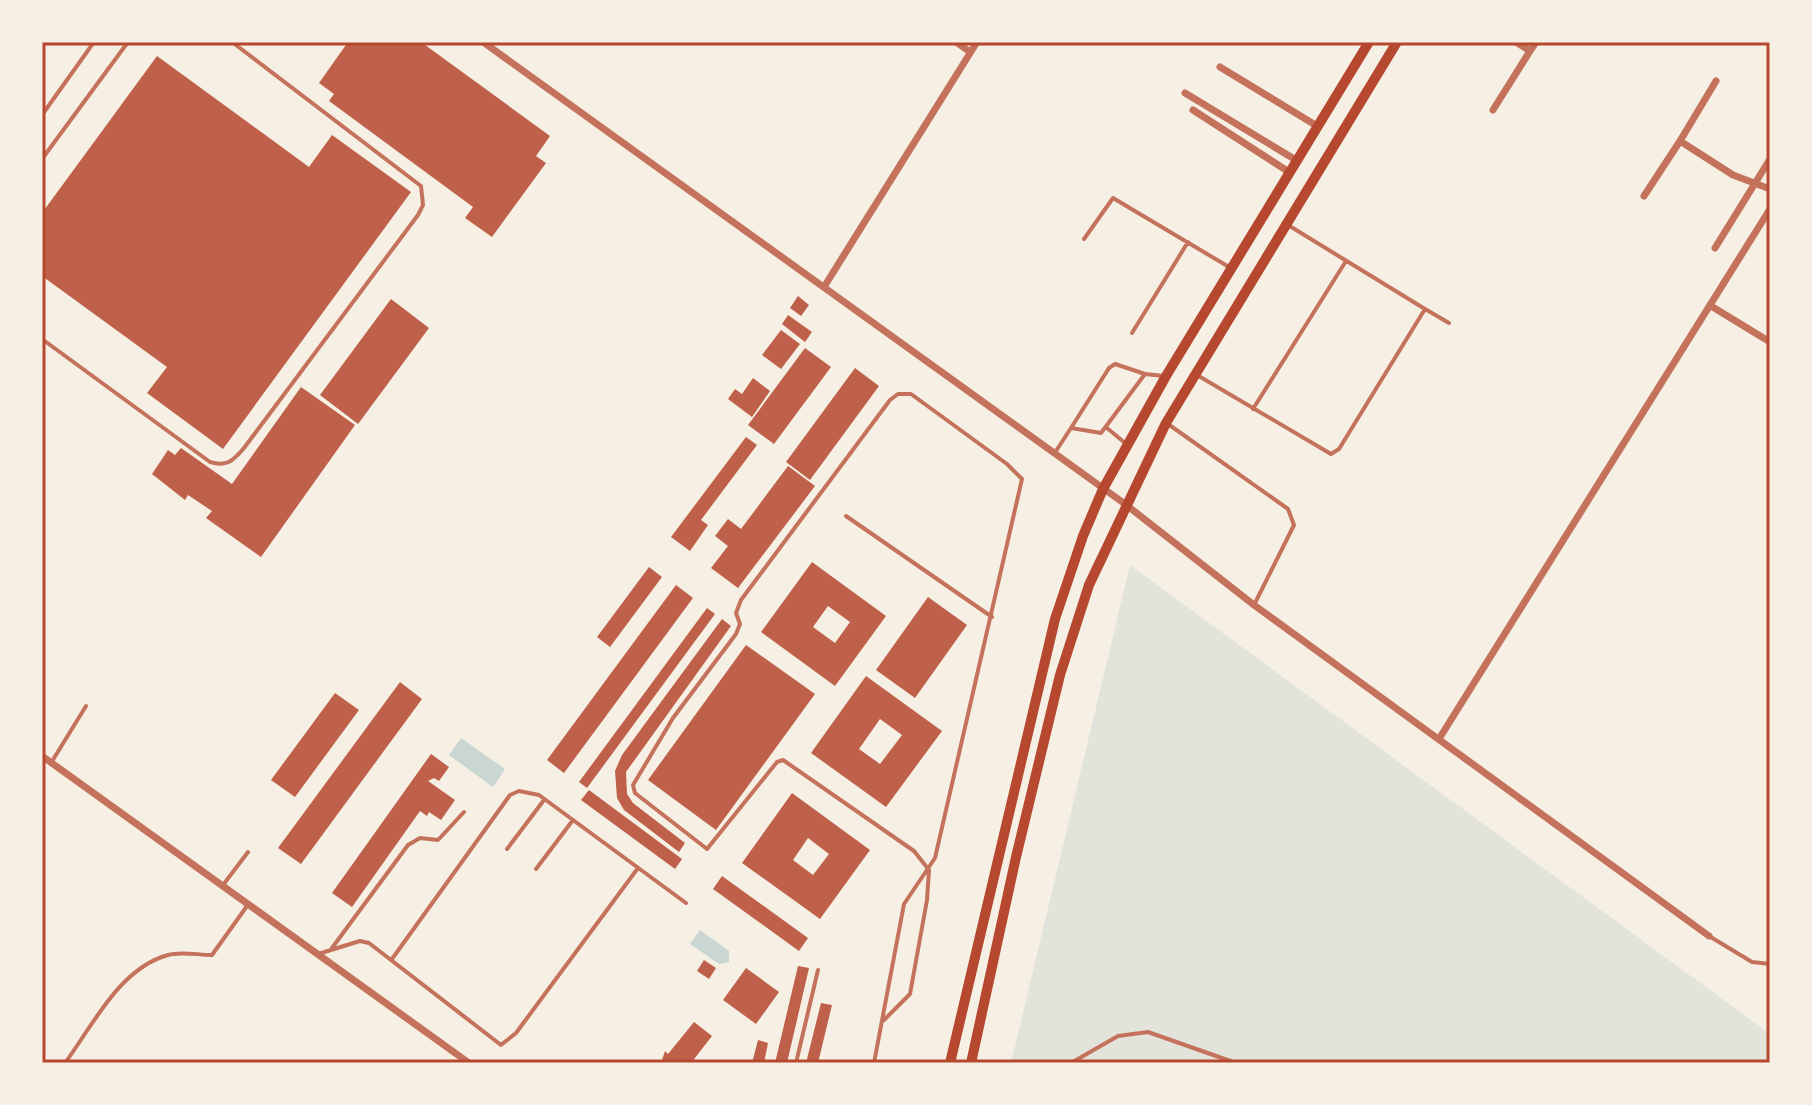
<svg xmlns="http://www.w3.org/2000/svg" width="1812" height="1105" viewBox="0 0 1812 1105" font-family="Rubik,sans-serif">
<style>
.green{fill:#e2e4dc}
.water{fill:#c9d6d2}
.building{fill:#bf614a;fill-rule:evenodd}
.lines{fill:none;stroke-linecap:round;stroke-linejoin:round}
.service{stroke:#c5725c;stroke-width:4}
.minor{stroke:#c5725c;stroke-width:7}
.secondary{stroke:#b5482f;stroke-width:10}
.neatline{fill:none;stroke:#b5482f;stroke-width:3}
</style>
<rect width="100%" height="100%" fill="#f6efe4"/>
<path class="green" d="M1130 565 1770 1034V1063H1011Z"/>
<path class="water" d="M461 738 505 769 493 787 449 755Z
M700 930 729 951V962L719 964 690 944Z"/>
<path class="building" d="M348 42H421L550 136 536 156 546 163 492 237 465 218 473 207 329 101 334 94 319 83Z
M157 56 309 167 332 135 411 192 223 449 147 393 167 367 42 276V213Z
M798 296 809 305 801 316 790 308Z
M391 299 429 328 358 424 320 395Z
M788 315 812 332 805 342 782 324Z
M781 330 800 344 781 369 762 355Z
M805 348 831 367 774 444 748 425Z
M855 368 879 386 810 480 786 462Z
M753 378 770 391 752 417 728 399 735 389 742 394Z
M301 387 355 425 261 557 206 518 212 511 188 495 185 500 152 474 168 450 175 455 181 448 232 484Z
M746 437 757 445 701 520 708 525 690 551 671 537Z
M788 466 815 486 738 588 711 568 728 546 715 536 728 519 741 529Z
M812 562 886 616 835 686 761 632ZM828 606 850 622 835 643 813 627Z
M649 567 662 577 610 647 597 637Z
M676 585 693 598 564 773 547 760Z
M928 597 967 625 915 698 876 670Z
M707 608 715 614 587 788 579 782Z
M722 619 731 626 626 772 627 794 633 803 685 843 679 852 624 810 617 798 615 771 622 755Z
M746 645 815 694 716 830 648 780Z
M866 676 942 731 886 807 811 753ZM880 719 902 735 880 764 859 749Z
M400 682 422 699 301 864 278 848Z
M335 693 359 710 295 797 271 780Z
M431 754 449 767 439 781 434 778 428 781 455 800 441 820 429 812 427 816 420 811 352 907 332 893Z
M589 790 682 859 675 869 581 800Z
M792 793 870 850 820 919 742 863ZM808 838 829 854 813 875 793 860Z
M722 876 808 938 799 951 713 889Z
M704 960 716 968 709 979 697 971Z
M798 966 809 968 787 1063H775Z
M746 968 779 992 756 1024 723 1000Z
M821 1003 832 1005 818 1063H806Z
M694 1022 712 1036 691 1063H661L665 1051 668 1054Z
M758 1040 768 1043 764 1063H752Z"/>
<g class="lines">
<path class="service" d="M42 115 94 42
M42 159 128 42
M1288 225 1425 309
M1084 239 1113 198 1229 267
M1132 333 1188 242
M42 339 210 462C227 467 233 461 244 448L418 215 423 205 421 186 232 42
M1197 375 1331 454 1339 449 1425 309 1449 323
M1253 409 1346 261
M1168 424 1288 509 1294 525 1254 605
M1071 428 1109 368 1115 364 1145 374
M1107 428 1125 443
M1054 454 1071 428 1101 433 1145 374 1164 376
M846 516 992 617
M51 763 86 706
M507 849 544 800
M536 869 573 820
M223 885 248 852
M1709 936 1752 962 1770 964
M332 948 408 845 420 838 438 840 464 812
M318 954 360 941 369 943 501 1045 516 1033 638 868
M392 959 510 795 519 791 539 795 686 903
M65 1063C93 1025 120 968 168 955 181 951 198 955 212 955L247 906
M796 1063 818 970
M874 1063 904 904 935 858 1022 479 1007 464 911 394H898L890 400 741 600 736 613 740 624 736 634 673 718 633 785 635 793 707 849 777 762 783 760 914 851 929 870 927 900 910 994 884 1020
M1071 1063 1118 1036 1148 1032 1236 1063"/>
<path class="minor" d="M483 42 1125 504 1254 605 1709 936
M956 42 970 52
M1516 42 1530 51 1536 42
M1220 67 1317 126
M1185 93 1296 160
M1193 110 1289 172
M1493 110 1530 51
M1680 141 1716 81
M1644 196 1680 141 1733 175 1770 189
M1715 248 1770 159
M824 287 977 42
M1711 306 1770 342
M1439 739 1770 209
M42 756 469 1063"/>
<path class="secondary" d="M950 1063 1055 619 1083 536 1103 489 1166 376 1369 42
M971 1063 1016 857 1060 675 1089 585 1166 423 1397 42"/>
</g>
<rect width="1812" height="1105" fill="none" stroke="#f6efe4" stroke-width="88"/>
<rect x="44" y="44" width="1724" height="1017" class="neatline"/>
</svg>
